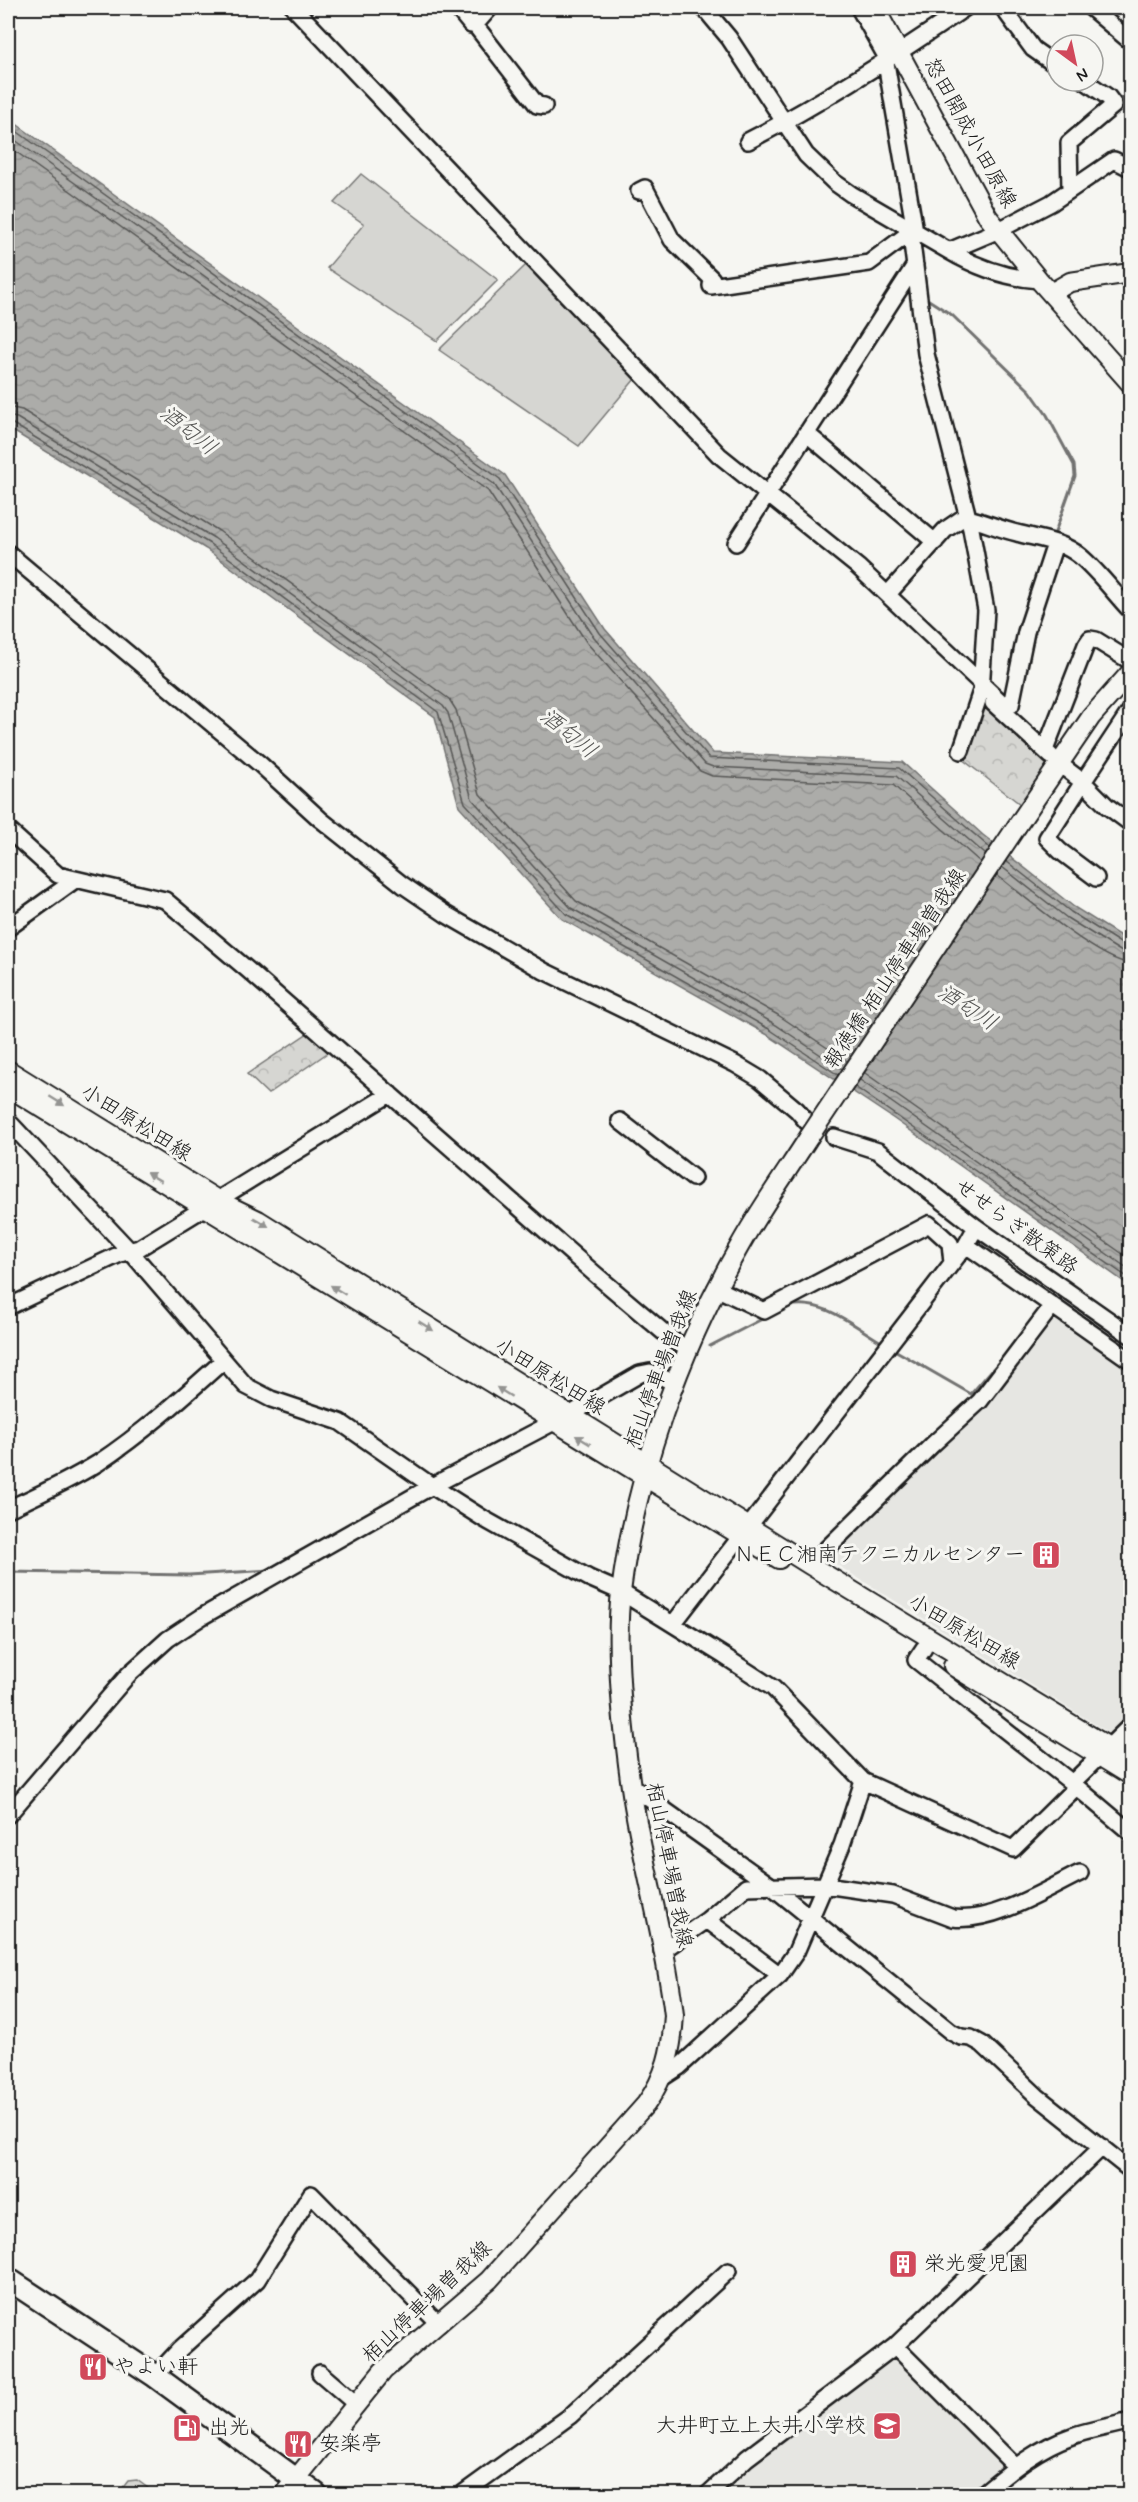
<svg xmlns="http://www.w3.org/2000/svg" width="1138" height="2502" viewBox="0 0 1138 2502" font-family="Mynerve,'Klee One',sans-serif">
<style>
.built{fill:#e6e6e2}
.green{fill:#d6d6d2;stroke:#797977;stroke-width:1.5}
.park{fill:url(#park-crowns);stroke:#797977;stroke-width:1.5}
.water{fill:url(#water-waves);stroke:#727271;stroke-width:1.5}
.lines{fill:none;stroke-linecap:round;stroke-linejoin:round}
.shore{stroke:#565654;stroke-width:1.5}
.stream{stroke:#727271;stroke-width:3}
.minor-casing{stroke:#1c1c1c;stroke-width:20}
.major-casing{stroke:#1c1c1c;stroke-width:22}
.highway-casing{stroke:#1c1c1c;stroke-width:26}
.minor{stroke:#f6f6f2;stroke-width:15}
.major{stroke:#f6f6f2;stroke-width:18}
.highway{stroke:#f6f6f2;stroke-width:21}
.major-bridge-casing{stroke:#1c1c1c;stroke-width:22;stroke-linecap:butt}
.major-bridge{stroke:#f6f6f2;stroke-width:18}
.oneway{fill:#949492}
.labels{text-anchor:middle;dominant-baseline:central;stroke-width:6;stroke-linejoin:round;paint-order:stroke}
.street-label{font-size:21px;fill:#1c1c1c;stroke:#f6f6f2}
.poi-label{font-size:21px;fill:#1c1c1c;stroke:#f6f6f2;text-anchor:start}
.water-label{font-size:22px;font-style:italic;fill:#565654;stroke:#f6f6f2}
</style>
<defs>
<pattern id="park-crowns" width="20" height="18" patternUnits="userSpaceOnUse" patternTransform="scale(1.5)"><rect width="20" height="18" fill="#d6d6d2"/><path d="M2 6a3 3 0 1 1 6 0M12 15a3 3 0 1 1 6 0" fill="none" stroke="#b7b7b4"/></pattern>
<pattern id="water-waves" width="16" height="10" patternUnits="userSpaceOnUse" patternTransform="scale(1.5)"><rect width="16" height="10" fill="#acaca9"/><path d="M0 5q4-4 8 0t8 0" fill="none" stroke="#939391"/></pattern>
</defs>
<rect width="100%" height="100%" fill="#f6f6f2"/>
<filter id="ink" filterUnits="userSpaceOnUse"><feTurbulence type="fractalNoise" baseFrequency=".0167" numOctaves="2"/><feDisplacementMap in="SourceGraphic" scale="12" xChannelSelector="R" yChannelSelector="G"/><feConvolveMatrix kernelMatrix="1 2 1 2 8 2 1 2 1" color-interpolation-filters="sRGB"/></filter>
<g filter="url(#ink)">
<path class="built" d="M1050 1316 1080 1338 1093 1343 1130 1369V1719L1114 1736 824 1557Z
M890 2360H899L1006 2465 975 2494H719L752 2466Z"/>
<path class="green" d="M361 174 498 280 437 341 327 268 364 224 334 203Z
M526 265 635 379 579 446 439 350Z
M137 2480 156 2494H118L128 2481Z"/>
<path class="park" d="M982 698 1051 761 1020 804 962 759Z
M311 1031 333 1049 268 1094 247 1074Z"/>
<path class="water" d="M8 118 505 475 605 629 713 753 902 762 983 835 1074 907 1130 942V1286L894 1119 766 1034 562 919 459 806 435 717 206 549 8 428Z"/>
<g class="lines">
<path class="shore" d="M8 125 500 479 600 633 709 758 899 768 990 848
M8 135 494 484 594 637 705 764 713 767 896 776 985 854
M8 146 488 491 587 643 700 771 712 776 893 785 980 862
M8 407 22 410 219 531 449 699 456 710 480 794 576 901 778 1015 847 1061
M8 416 17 418 214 538 443 706 448 713 472 799 571 908 773 1023 842 1069
M8 423 13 424 210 544 438 712 465 803 566 914 769 1029 838 1075
M1006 861 1071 912 1125 946H1130
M1002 867 1067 918 1122 952 1130 954
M997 875C1022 895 1102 962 1130 963
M865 1073 1130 1259
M860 1080 1130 1270
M855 1087 1130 1279"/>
<path class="stream" d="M924 297 952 315 1030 391 1047 415 1074 465 1075 476 1053 538
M789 1306C823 1298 855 1327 883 1343
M1059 1319 1076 1331
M710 1346 766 1317
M891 1348 971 1394 998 1363
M1005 1355 1012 1346
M452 1485 496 1461
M306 1566 373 1528
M8 1572 189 1575 270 1570"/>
<g class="minor-casing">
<path id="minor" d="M294 8 719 455 858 567 1004 705H1011L1026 632 1055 544
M457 8 471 25H475L490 8
M704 8 729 38 806 155 834 182 851 194 949 251 999 230 1051 203 1114 160 1130 168
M859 8 887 58 886 63 914 225 911 235 926 354 971 529 986 610 981 691 961 751
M1003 8 1033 49 1057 66
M1091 8 1130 41
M475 25 537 105 544 106
M748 141C824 102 895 56 965 8
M1070 190 1069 143 1114 105 1108 97 1085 81
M639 191 645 188 672 240 712 279 711 286 869 263 912 231
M949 251C978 268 1006 278 1039 280
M806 433 935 542
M968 518C984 522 1000 529 1017 533 1039 539 1062 541 1080 556 1099 572 1114 593 1130 610
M736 543 915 265
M8 553 261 765 320 819 403 885 447 915 544 971 735 1064 760 1079 797 1110 807 1122
M888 594 945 530 967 515
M993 703 1051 756
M1130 711 1083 782 1107 806 1130 823
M1045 750 1086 645 1090 639 1096 640 1130 661
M1066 769 1083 782 1047 838 1060 851 1096 878
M8 830 58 875 165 900 248 970 595 1274 674 1341 689 1349
M8 928 75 880
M8 1121 130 1251 246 1386 271 1399 340 1422 432 1486 484 1519 589 1578 621 1592 724 1656 773 1688 863 1781 1013 1849 1076 1787
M620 1121 693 1178
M834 1137 878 1151 976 1227 1130 1335
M966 1245 1130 1360
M716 1288 764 1311 929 1224 950 1243 952 1263
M8 1307 120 1254 139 1248 390 1094
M569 1415 640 1374 650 1372 675 1383
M8 1509C38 1495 69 1481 98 1463 142 1434 183 1397 223 1361
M749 1526 966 1245 976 1227
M810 1565 932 1445 980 1401 1052 1306
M673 1624 741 1536
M924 1648 916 1660 1072 1783
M1130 1726 1072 1783 1130 1832
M631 1786 770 1885 951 2032 961 2037 971 2038 982 2044 1037 2096 1130 2170
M8 1815 129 1674 168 1639 203 1616 432 1486 554 1422
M707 1920 780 1975
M662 1951 707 1920 746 1887 825 1885 893 1895 953 1918C993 1923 1045 1890 1080 1873
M662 2078 679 2067 780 1975 796 1952 842 1845 863 1781
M895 2346 1015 2466
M320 2373 356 2404
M155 2376 179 2350 257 2280 311 2194 439 2324
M462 2494 570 2416 728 2271
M708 2494 747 2458 895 2346 1102 2147
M982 2494C1010 2471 1037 2448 1072 2436 1091 2429 1111 2427 1130 2421"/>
</g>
<g class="major-casing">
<path id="major" d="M875 8 988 217 1039 280 1130 383
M1051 293 1070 282 1130 273
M1017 826 1091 717 1130 673
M8 1070 219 1201 258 1220 810 1565 1130 1760
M8 1087 779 1559
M953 1666 1130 1775
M284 2494 383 2371 489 2280 646 2104C666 2076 672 2049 674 2015 665 1938 642 1863 631 1787 623 1729 614 1650 621 1592 636 1473 680 1350 739 1247 760 1209 786 1173 809 1137"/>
</g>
<g class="highway-casing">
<path id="highway" d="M8 2279 155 2376 316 2494"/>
</g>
<use href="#minor" class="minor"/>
<use href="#major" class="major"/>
<use href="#highway" class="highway"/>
<g class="major-bridge-casing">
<path id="major-bridge" d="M809 1137 1017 826"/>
</g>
<use href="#major-bridge" class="major-bridge"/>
</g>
<defs><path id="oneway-solid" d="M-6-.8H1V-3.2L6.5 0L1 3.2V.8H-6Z" transform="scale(1.5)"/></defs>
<g class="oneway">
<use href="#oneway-solid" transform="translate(57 1101) rotate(32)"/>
<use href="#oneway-solid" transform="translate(154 1177) rotate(-149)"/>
<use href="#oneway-solid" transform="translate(261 1222) rotate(30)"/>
<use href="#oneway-solid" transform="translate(338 1290) rotate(-148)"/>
<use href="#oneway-solid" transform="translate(426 1326) rotate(32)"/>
<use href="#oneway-solid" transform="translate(504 1392) rotate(-148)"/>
<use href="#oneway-solid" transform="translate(583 1440) rotate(-149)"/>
</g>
</g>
<defs>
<g id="building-square" transform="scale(1.5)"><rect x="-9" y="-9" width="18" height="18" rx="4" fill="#d1495b" stroke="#f6f6f2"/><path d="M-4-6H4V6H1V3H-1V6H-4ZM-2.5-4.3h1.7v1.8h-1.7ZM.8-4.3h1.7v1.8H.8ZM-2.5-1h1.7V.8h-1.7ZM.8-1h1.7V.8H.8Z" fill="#fff"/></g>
<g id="restaurant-square" transform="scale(1.5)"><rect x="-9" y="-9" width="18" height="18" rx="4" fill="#d1495b" stroke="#f6f6f2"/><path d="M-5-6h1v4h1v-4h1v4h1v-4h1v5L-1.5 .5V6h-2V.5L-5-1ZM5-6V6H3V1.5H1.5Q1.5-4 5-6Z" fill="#fff"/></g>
<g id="school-square" transform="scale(1.5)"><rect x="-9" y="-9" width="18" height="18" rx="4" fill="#d1495b" stroke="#f6f6f2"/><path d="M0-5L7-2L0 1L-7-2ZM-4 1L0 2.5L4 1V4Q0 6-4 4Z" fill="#fff"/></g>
<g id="fuel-square" transform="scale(1.5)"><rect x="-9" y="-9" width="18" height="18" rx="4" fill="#d1495b" stroke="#f6f6f2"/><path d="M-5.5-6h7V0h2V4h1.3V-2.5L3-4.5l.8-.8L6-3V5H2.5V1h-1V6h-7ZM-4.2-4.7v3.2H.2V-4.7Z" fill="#fff"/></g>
</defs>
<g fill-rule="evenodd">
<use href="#building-square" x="1046" y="1555"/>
<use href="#building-square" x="903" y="2264"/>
<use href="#restaurant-square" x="93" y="2367"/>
<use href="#school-square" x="887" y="2426"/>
<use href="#fuel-square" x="187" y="2428"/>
<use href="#restaurant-square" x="298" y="2444"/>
</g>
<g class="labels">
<g class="street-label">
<text transform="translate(970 133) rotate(61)">怒田開成小田原線</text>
<text transform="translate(895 969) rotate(-56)">報徳橋 栢山停車場曽我線</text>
<text transform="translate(136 1123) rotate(32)">小田原松田線</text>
<text transform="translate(1016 1227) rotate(36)">せせらぎ散策路</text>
<text transform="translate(661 1369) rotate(-69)">栢山停車場曽我線</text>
<text transform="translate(550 1377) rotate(32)">小田原松田線</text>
<text transform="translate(964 1632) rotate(31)">小田原松田線</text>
<text transform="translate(669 1865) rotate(79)">栢山停車場曽我線</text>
<text transform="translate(427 2302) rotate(-43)">栢山停車場曽我線</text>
</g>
<g class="poi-label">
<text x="1025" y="1555" text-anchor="end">ＮＥＣ湘南テクニカルセンター</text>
<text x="924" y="2264">栄光愛児園</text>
<text x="114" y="2367">やよい軒</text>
<text x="866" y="2426" text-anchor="end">大井町立上大井小学校</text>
<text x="208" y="2428">出光</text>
<text x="319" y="2444">安楽亭</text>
</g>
<g class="water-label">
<text transform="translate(188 431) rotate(39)">酒匂川</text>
<text transform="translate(568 734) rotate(39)">酒匂川</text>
<text transform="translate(967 1008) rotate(33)">酒匂川</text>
</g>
</g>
<rect width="1138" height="2502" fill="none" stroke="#f6f6f2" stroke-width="30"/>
<rect x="15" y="15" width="1108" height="2472" fill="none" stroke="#1c1c1c" stroke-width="2" filter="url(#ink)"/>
<g transform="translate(1075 63) rotate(147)"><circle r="28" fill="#f6f6f2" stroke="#9f9f9c" stroke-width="1.5"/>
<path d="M0-4.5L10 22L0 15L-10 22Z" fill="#d1495b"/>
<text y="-9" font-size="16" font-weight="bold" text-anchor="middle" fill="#1c1c1c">N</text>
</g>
</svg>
